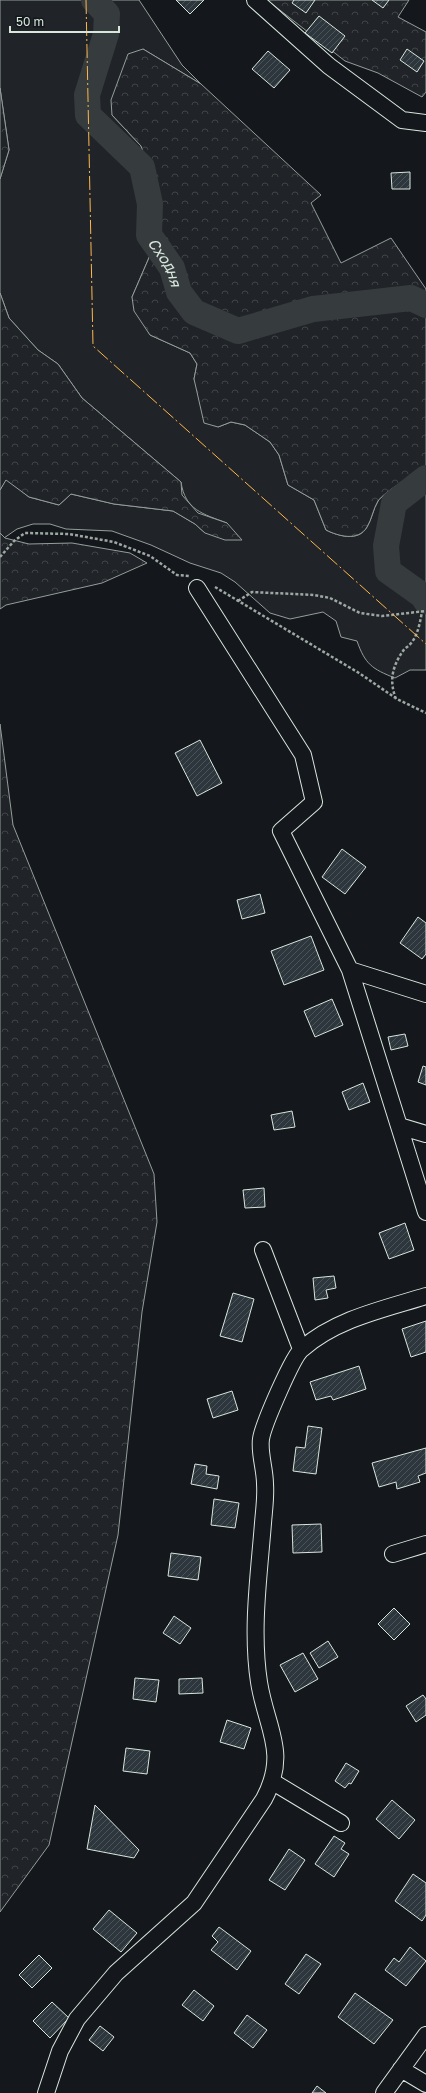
<svg xmlns="http://www.w3.org/2000/svg" width="426" height="2093" viewBox="0 0 426 2093" font-family="'Golos Text',sans-serif">
<style>
.grass{fill:#202428;stroke:#939e99}
.forest{fill:url(#forest-crowns);stroke:#939e99}
.lines{fill:none;stroke-linecap:round;stroke-linejoin:round}
.river{stroke:#363b3e;stroke-width:26}
.building{fill:url(#building-hatch);stroke:#d8e6dc}
.minor-casing{stroke:#d8e6dc;stroke-width:18}
.path{stroke:#9da8a2;stroke-width:2.5;stroke-dasharray:3 2;stroke-linecap:butt}
.minor{stroke:#14181c;stroke-width:16}
.power{stroke:#ffb74d;stroke-width:1;stroke-dasharray:14 3 2 3;stroke-linecap:butt}
.labels{text-anchor:middle;dominant-baseline:central;stroke-width:3;stroke-linejoin:round;paint-order:stroke}
.water-label{font-size:15px;font-style:italic;fill:#d8e6dc;stroke:#14181c}
</style>
<defs>
<pattern id="forest-crowns" width="20" height="18" patternUnits="userSpaceOnUse"><rect width="20" height="18" fill="#202428"/><path d="M2 6a3 3 0 1 1 6 0M12 15a3 3 0 1 1 6 0" fill="none" stroke="#404447"/></pattern>
<pattern id="building-hatch" width="6" height="6" patternUnits="userSpaceOnUse"><rect width="6" height="6" fill="#2c363c"/><path d="M-1 1l2-2M0 6l6-6M5 7l2-2" fill="none" stroke="#4a5358"/></pattern>
</defs>
<rect width="100%" height="100%" fill="#14181c"/>
<path class="grass" d="M0 0H139L182 65 201 84 143 49 112 115 141 146 155 186 161 230 132 297 150 335 190 353 197 364 194 379 218 427 231 422 245 425 270 442 279 455 288 485 314 500 326 530C338 536 359 542 367 527 372 519 373 509 378 501 384 492 415 473 426 470V670H410L395 678C372 669 365 664 357 641L341 637 336 621 323 612 290 619 270 613 235 582 221 573 190 563 151 545 112 531 66 529 50 524H33L17 529 4 538 0 533V490L6 479 29 497 59 505 71 494 114 504 173 511 195 524 205 533 227 523C203 514 185 510 181 482L82 398 58 364 38 350 9 318 0 293V179L9 150 0 88Z"/>
<path class="forest" d="M267 0H409L398 17 426 32V92L422 97 378 73 345 61Z
M143 49 201 84 321 195 311 203 341 263 391 238 426 289V470C415 473 384 492 378 501 373 509 372 519 367 527 358 542 338 536 326 530L314 500 288 485 279 455 270 442 245 425 231 422 218 427 204 423 194 379 197 364 190 353 150 335 134 311 132 297 161 230 155 186 141 146 112 115 111 100 128 54Z
M0 88 9 150 0 179Z
M0 293 9 318 38 350 58 364 82 398 181 482 182 495 198 513 227 523 242 540H225L205 533 195 524 173 511 114 504 71 494 59 505 29 497 6 480 0 490Z
M0 533 5 538 29 544 72 543 130 553 147 563 102 583 6 605 0 609Z
M0 724 13 825 154 1174 157 1222 142 1312 118 1535 49 1845 0 1912Z"/>
<g class="lines">
<g class="river">
<path id="s1" d="M94 0 107 14 106 34 87 95 88 115 142 167 150 204 149 235 172 268 179 292 194 312 238 331 313 309 411 298 426 305"/>
<path d="M426 478 394 503 386 546 388 571 423 596 426 601"/>
</g>
</g>
<path class="building" d="M176 0H204L190 14Z
M294 0H315L306 13 292 3Z
M372 0H389L383 8Z
M319 16 345 36 332 53 305 33Z
M407 49 424 61 417 72 400 60Z
M268 51 290 70 274 88 252 69Z
M410 172V189H392L391 173Z
M200 740 222 783 197 796 175 753Z
M342 849 366 867 345 894 322 877Z
M260 894 265 913 242 919 237 900Z
M418 917 426 923V954L422 959 400 943Z
M311 936 324 970 284 985 271 951Z
M332 999 343 1025 315 1037 304 1011Z
M405 1034 408 1046 391 1050 388 1037Z
M423 1066 426 1067V1085L418 1082Z
M363 1083 370 1102 349 1110 342 1092Z
M292 1111 295 1127 274 1130 271 1115Z
M264 1188 265 1207 245 1208 243 1190Z
M405 1223 414 1250 389 1259 379 1233Z
M334 1276 336 1288 326 1290 328 1298 315 1300 313 1278Z
M233 1293 254 1299 242 1342 220 1336Z
M426 1321V1352L411 1357 402 1329Z
M359 1366 366 1389 333 1400 331 1396 316 1400 310 1382Z
M232 1391 238 1410 213 1418 207 1399Z
M308 1426 322 1428 316 1474 293 1471 296 1447 305 1448Z
M426 1448V1473L418 1476 420 1482 397 1489 396 1482 379 1487 372 1463Z
M195 1464 207 1466 206 1474 219 1476 217 1489 191 1484Z
M214 1499 239 1503 235 1528 211 1525Z
M321 1524 322 1552 293 1553 292 1525Z
M171 1553 201 1557 198 1580 168 1576Z
M394 1608 410 1624 394 1640 378 1624Z
M174 1616 191 1628 180 1644 163 1633Z
M328 1641 338 1657 319 1668 310 1653Z
M303 1653 318 1679 295 1692 280 1665Z
M135 1678 159 1680 156 1702 133 1699Z
M202 1678 203 1693 179 1694V1679Z
M423 1695 426 1699V1715L416 1722 406 1706Z
M227 1720 251 1728 244 1749 220 1742Z
M126 1748 150 1751 147 1774 123 1771Z
M346 1763 359 1771 351 1784 349 1783 345 1788 335 1781Z
M392 1800 415 1820 399 1839 376 1819Z
M95 1805 139 1850 134 1858 87 1849Z
M334 1836 345 1843 341 1849 349 1854 334 1877 315 1864Z
M289 1849 305 1860 285 1890 269 1880Z
M413 1874 426 1883V1915L422 1921 395 1901Z
M109 1910 137 1933 121 1952 93 1929Z
M219 1927 251 1951 237 1970 211 1950 218 1942 212 1936Z
M410 1947 426 1961 406 1986 385 1970 394 1958 399 1962Z
M306 1954 321 1964 299 1994 285 1984Z
M39 1955 52 1968 32 1988 19 1975Z
M194 1990 214 2006 203 2021 182 2005Z
M355 1993 393 2020 374 2044 338 2017Z
M52 2002 69 2018 50 2038 33 2021Z
M247 2015 267 2030 253 2048 234 2033Z
M100 2026 114 2037 103 2051 89 2040Z
M317 2086 326 2093H312Z"/>
<g class="lines">
<g class="minor-casing">
<path id="minor" d="M255 0 329 66 402 120 426 123
M197 588 303 755 314 802 281 831 350 970 426 1212
M350 970 426 994
M399 1126 426 1134
M263 1250 301 1349
M393 1554 426 1544
M273 1782 341 1823
M401 2069 426 2084
M46 2093 60 2051 77 2019 116 1973 194 1903 264 1799C289 1752 266 1728 259 1682 251 1630 259 1575 263 1523 264 1510 266 1497 265 1484 265 1469 259 1453 261 1439 263 1425 293 1356 302 1349 336 1319 384 1309 426 1296
M384 2093 426 2035"/>
</g>
<path class="path" d="M0 557 14 541 25 533 69 534 114 542 150 556 177 575 189 576
M215 587 359 673 397 699 426 713
M238 601 252 592 314 595 330 598 360 613 382 616 426 611
M396 699C389 681 392 667 403 651 405 648 409 646 412 642 418 634 420 622 422 612"/>
<use href="#minor" class="minor"/>
<path class="power" d="M86 0 93 346 426 644"/>
</g>
<g class="labels">
<g class="water-label">
<text stroke="none"><textPath href="#s1" startOffset="299">Сходня</textPath></text>
</g>
</g>
<path d="M10 26v6h109v-6" fill="none" stroke="#d8e6dc" stroke-width="2"/>
<text x="16" y="26" font-size="12" fill="#d8e6dc" stroke="#14181c" stroke-width="3" paint-order="stroke">50 m</text>
</svg>
